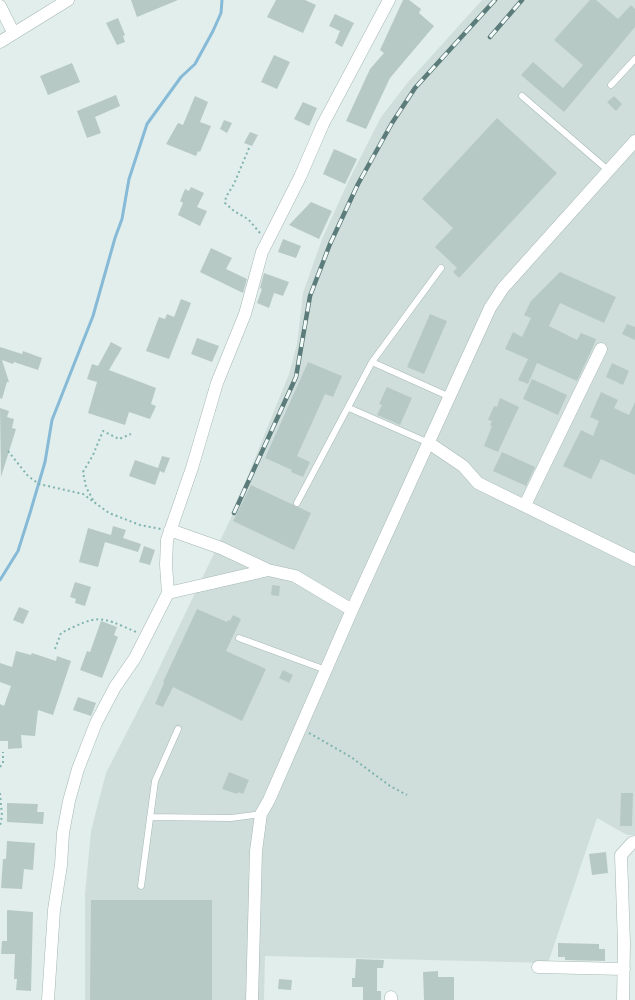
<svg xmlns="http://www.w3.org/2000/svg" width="635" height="1000" viewBox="0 0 635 1000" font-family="'Archivo Narrow',sans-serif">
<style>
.built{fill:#d0dedb}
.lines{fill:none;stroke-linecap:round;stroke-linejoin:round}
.stream{stroke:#86bad7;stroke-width:3}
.building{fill:#b7c9c5}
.lane-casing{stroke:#a4b7b4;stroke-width:7}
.street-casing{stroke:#a4b7b4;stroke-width:13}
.path{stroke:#80b4af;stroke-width:2;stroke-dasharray:2 3;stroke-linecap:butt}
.lane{stroke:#fff;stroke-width:6}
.street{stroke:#fff;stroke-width:12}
.rail-casing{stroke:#5b7c7a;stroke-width:4.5}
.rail{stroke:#f3faf8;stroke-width:3;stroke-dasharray:9;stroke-linecap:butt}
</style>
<rect width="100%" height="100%" fill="#e2eeeb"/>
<path class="built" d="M482 0H635V835H627L597 818 548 963 265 956 264 1000H85V894L91 831 106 773 151 685 230 520 289 374 297 344 303 293 322 239 349 180 381 117 408 82Z"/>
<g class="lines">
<path class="stream" d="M0 580 18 551 30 513 45 462 52 420 93 316 115 238 122 219 129 179 147 124 181 77 195 64 213 31 221 13 222 0"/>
</g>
<path class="building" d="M131 0H178L137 17Z
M276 0H305L316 5 303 33 267 17Z
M403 0H409L421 9 419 13 434 26 390 78 366 129 346 121 370 69 384 53 380 50Z
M590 0H596L618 19 631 5 635 9V27L564 112 521 75 533 62 563 88 583 65 554 40Z
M335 14 354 23 342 47 335 43 340 31 329 26Z
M118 18 125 35 123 36 125 42 117 45 106 23Z
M274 55 290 62 277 89 261 82Z
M72 63 80 82 48 95 40 76Z
M116 95 120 106 95 117 101 133 87 138 77 111Z
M195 96 208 102 200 122 211 126 200 152 198 151 196 156 166 144 178 123 183 125Z
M614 96 622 104 616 111 607 102Z
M303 102 317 108 309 126 294 119Z
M497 118 557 173 459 278 453 272 457 268 435 247 453 228 422 199Z
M224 120 232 123 227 133 220 129Z
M250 132 258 135 252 146 244 143Z
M334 149 357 159 345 184 323 174Z
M191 187 204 193 197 207 207 211 200 226 178 215 183 203 180 201 185 189 189 191Z
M311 202 332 211 319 239 289 225Z
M283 239 301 246 296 258 278 252Z
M211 248 232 258 226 269 247 279 243 293 200 272Z
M560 272 616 297 604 323 560 303 549 326 577 340 581 333 596 339 593 347 577 381 537 363 528 384 518 380 528 359 505 349 513 332 522 337 531 318 524 315 531 301Z
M264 273 289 282 283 296 274 293 269 308 257 303 262 289 260 288Z
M181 299 191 303 169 359 146 351 159 317 165 319 167 314 174 317Z
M430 314 447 321 424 374 407 367Z
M627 324 635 327V340L622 334Z
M197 338 219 346 212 362 191 354Z
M111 342 122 348 109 370 156 388 151 404 156 406 150 419 129 412 125 425 88 413 97 382 87 379 92 364 98 366Z
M0 347 22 354 23 351 42 358 38 370 14 362 13 364 2 360 9 382H7L2 399 0 398Z
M308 362 342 376 333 397 325 394 297 456 310 462 303 477 291 472 292 470 265 458Z
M612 363 629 371 623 385 606 377Z
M532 379 567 395 558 415 523 399Z
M387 387 412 398 400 425 377 415 382 405 379 404Z
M601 392 618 400 614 408 629 415 635 402V475L601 459 591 479 563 466 581 430 593 436 599 421 590 417Z
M500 398 519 407 498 452 484 446 492 426 490 425 492 421 488 420 494 406 497 407Z
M0 408 9 411 7 417 14 419 12 428 16 429 1 477Z
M502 452 535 467 526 486 493 471Z
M162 456 170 458 164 473 160 471 155 485 129 476 135 460 158 468Z
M251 485 311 513 294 550 233 521Z
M113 526 126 530 123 538 141 544 138 552 105 542 98 567 79 562 88 528 111 535Z
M144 546 155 550 150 565 139 562Z
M75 582 91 587 85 606 75 603 76 599 70 597Z
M272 585 280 586 279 596 271 595Z
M19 607 29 611 23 624 13 620Z
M197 609 227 622 228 620 230 621 233 615 241 619 226 651 266 669 242 721 173 687 163 707 155 704 164 683 163 682Z
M101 621 117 627 114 635 118 637 102 678 80 670 87 651 90 652Z
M16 651 31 655 32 653 56 661 57 656 71 661 53 715 38 710 35 736 21 735 22 748 8 749V741H0V704L4 706 11 686 0 682V663L12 667Z
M283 670 293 675 289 683 279 678Z
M78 697 96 703 91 716 73 710Z
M229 772 249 780 243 794 238 792 237 794 222 789Z
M621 793H633L632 826H620Z
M7 803 38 804 37 812H44L43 824 7 822Z
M7 841 35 843 33 870 24 869 22 889 1 888 3 859H6Z
M606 852 608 873 592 875 589 854Z
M91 900H212V1000H90Z
M7 910 33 912 31 991 16 990 17 979H14L15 954H1L2 941H7Z
M558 943 599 944V949H605V961L565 960V957H558Z
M356 959 384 960 383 968H377V991H381V1000H363V987H352V978H355Z
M438 971V977H454V1000H424L423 972Z
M279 979 292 980 291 990 278 989Z"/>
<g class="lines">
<g class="lane-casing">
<path id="lane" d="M611 85 635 59
M522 96 609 171
M372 362 450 397
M349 408 429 443
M297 503 372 362 441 268
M239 638 326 670
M150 817 231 818 261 814
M141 886 155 781 178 729"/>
</g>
<g class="street-casing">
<path id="street" d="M0 6 13 32
M0 42 68 0
M429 443 463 466 478 483 635 560
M525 505 601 349
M170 530 221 548 268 570 295 576 352 610
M168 593 268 570
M538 967 624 969
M48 1000 54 910 61 865 63 833 69 801 78 769 96 723 115 687 135 658 168 593 166 565 167 540 192 468 217 383 245 314 262 252 300 177 323 124 389 0
M252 1000 256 851 261 814 269 800 352 610 490 308 503 288 635 141
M391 1000V997
M623 1000 624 944 621 855 632 843 635 842"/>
</g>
<path class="path" d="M249 148 234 184 226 197 225 203 234 211 248 219 260 233
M8 451 28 476 39 484 83 494 109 513 140 525 161 529
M93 500 86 487 83 472 93 455 103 431 119 439 131 434
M55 649 61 633C98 615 98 615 136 632
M309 733 351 757 390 786 407 795
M0 767 3 763V752
M0 793 2 816 0 826"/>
<use href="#lane" class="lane"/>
<use href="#street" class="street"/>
<g class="rail-casing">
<path id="rail" d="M490 37 522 0
M234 513 296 377 310 296 330 244 358 184 392 123 415 88 495 0"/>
</g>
<use href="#rail" class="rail"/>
</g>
</svg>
